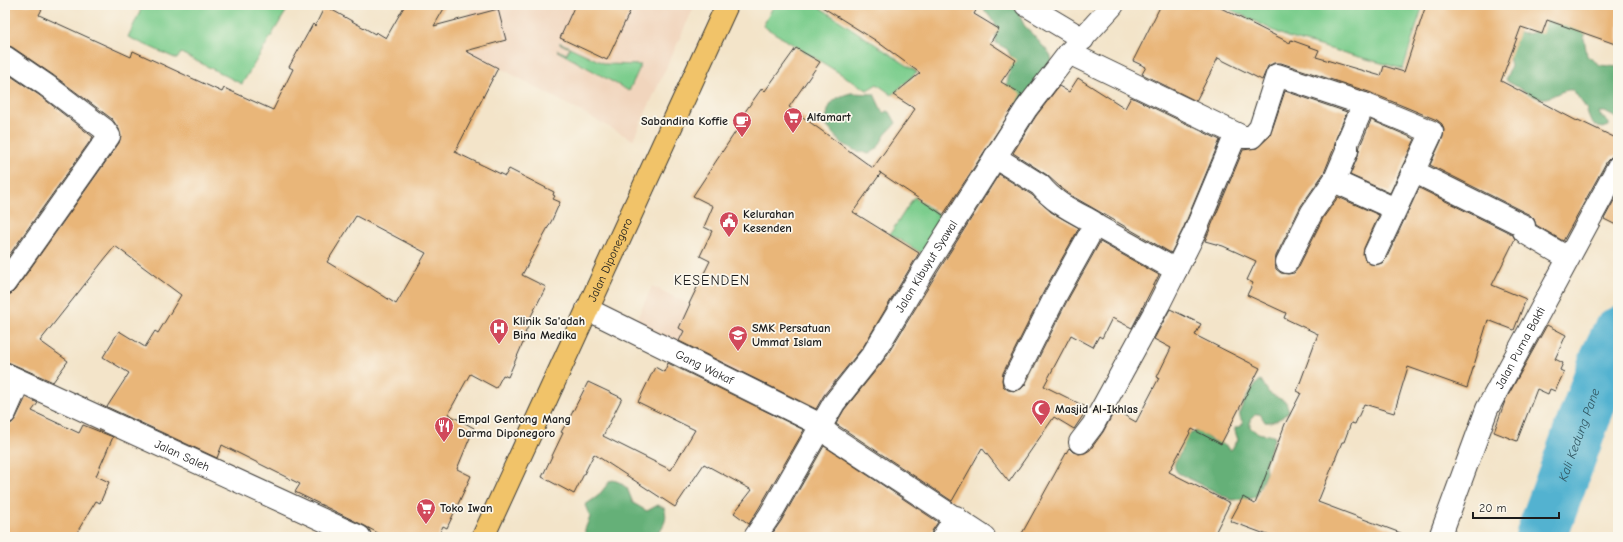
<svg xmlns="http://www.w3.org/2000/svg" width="1623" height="542" viewBox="0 0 1623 542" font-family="'Comic Neue',sans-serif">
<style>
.built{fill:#f1d5bd}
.green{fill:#7ccd8d;stroke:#4c7454}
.forest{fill:#65b078;stroke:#40664a}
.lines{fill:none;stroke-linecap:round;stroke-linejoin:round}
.river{stroke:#52b2d0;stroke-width:52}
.building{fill:#e9b679;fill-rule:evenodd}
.street-casing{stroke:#3c3a36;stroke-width:24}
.highway-casing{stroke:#3c3a36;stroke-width:24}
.street{stroke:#fff;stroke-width:22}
.highway{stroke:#f1c369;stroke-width:22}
.labels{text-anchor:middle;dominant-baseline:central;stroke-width:3.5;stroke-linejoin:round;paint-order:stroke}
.poi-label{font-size:12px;font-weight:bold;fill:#1c1c1c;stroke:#fbf7ec;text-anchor:start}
.street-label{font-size:12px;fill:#1c1c1c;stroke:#fbf7ec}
.water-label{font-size:13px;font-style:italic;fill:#325864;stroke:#fbf7ec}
.quarter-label{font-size:14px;letter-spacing:1px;fill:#1c1c1c;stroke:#fbf7ec}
</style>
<rect width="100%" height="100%" fill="#fbf7ec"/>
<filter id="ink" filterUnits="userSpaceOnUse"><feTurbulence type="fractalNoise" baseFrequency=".025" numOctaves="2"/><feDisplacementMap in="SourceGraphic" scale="8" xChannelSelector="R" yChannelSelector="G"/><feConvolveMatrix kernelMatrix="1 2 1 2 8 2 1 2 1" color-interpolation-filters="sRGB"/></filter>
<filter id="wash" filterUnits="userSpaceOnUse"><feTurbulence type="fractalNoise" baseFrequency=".012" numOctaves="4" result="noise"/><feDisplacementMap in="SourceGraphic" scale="16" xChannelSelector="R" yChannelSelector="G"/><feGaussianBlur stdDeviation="0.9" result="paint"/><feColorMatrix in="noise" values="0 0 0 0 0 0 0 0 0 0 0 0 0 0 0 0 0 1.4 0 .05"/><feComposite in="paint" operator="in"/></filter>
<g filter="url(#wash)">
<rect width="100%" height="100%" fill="#f3e4c9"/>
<path class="built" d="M474 5H695L633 140 452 42Z
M652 286 843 378 816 415 634 326Z"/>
<path class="green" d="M143 5H290L242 84 181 53 177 59 128 37Z
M774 5H816L917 72 892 95 877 84 867 90 763 26Z
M1221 5H1423L1403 69 1287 37Z
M559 43H561L605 64 641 65 629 91 559 52 557 50 567 54 569 48Z
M914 197 945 219 923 254 890 234Z"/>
<path class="forest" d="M984 5H1010L1017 10 1024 25 1050 54 1052 60 1019 103 1007 107 1004 96 1010 70 1011 57 1007 49 996 43 995 23 985 11Z
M1527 11 1588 29 1584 38 1587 56 1600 65 1618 67V119L1605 112H1599L1600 115 1609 123V126L1603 128 1597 127 1590 120 1586 108 1573 90C1561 88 1550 101 1539 98 1529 95 1516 86 1507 81L1506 78 1511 66 1509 56 1517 32 1523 34 1533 33 1536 28Z
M851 93 874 94 882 111 884 113 886 111 890 112 896 123 885 135 877 149 869 154 854 150 840 142 826 125C827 104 832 98 851 93Z
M1261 380 1269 393 1286 402 1289 411C1283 418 1274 423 1265 422L1260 414H1256L1250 420V427C1259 437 1265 432 1275 437L1265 463 1266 473 1256 496 1253 498 1232 500 1178 473C1171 465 1176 460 1182 451L1178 445C1183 437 1191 432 1200 431L1212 441H1218L1231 450 1238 440 1235 431V428L1241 426 1243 423C1241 419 1239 416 1240 411 1243 403 1254 383 1261 380Z
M613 480 619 482 627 488 633 503 647 511 658 505 664 508C669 520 662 528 655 537H585V529L590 517 585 505 598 496 610 481Z"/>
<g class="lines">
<path class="river" id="s1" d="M1541 537 1607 356 1618 333"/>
</g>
<g id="blocks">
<path class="building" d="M5 5H44L39 15 131 57 133 51 222 92 224 88 273 110 293 69 289 67 313 24 315 26 325 6 375 34 376 32 386 38 405 5H446L434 26 498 9 506 40 466 51 498 68 455 152 505 176 509 169 554 192 553 195 555 196 553 199 560 202 552 220 522 275 546 287 529 320 531 321 525 333 527 334 508 377 503 375 496 388 470 374 448 414 474 428 457 469 471 476 447 528 443 526 438 537H385L365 526 295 492 300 484 222 445 217 458 107 407 129 373 103 357 119 331 145 347 155 331 158 333 181 295 115 246 40 341 68 361 53 382 10 363 5 362V295L11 294 15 290 119 143 121 136 119 129 112 119 53 75 12 47 5 45ZM356 216 426 253 396 304 368 286V287L327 262Z
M575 5H633L607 60 560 38Z
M819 5H979L974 14 999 29 990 43 1016 60 1001 82 1022 94 943 215 879 172 881 173 853 212 919 253 863 347 824 395 816 409 679 341 684 331 679 328 690 304H689L710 261 700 256 712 231 704 227 713 206 693 196 742 122 739 120 762 88 765 91 796 48 820 62 789 107 873 168 915 109 893 95 920 73 875 40Z
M1161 5H1215L1290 43 1291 40 1319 50 1316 57 1381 76 1384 66 1404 72 1426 5H1618V45L1547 20 1542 34 1521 27 1501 81 1577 121 1578 120 1618 139V155L1612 156 1607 161 1563 241 1536 225 1534 219 1530 215 1430 165 1443 137 1444 130 1442 124 1437 120 1369 92 1281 63H1274L1268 66 1262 80 1218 58 1196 101 1142 74 1146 67 1133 61Z
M5 72 39 95 93 137 5 261Z
M1078 78 1125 108 1131 97 1220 140 1183 229 1171 253 1072 196 1060 187 1047 175 1013 153 1036 116 1059 86 1069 92Z
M1285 91 1347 112 1336 138 1334 148 1324 173 1301 206 1276 256 1275 263 1276 269 1281 273 1288 274 1294 273 1298 268 1323 218 1338 197 1379 215 1364 248 1363 254 1365 260 1370 264 1376 265 1382 263 1386 259 1419 188 1512 234 1515 239 1492 285 1526 299 1514 330 1488 320 1467 388 1408 367 1394 413 1364 404 1355 424 1351 423 1344 442H1342L1318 502 1406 535 1405 537H1273L1230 521 1243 497 1255 504 1285 424 1301 393 1297 391 1318 334 1284 318 1286 313 1247 295 1253 283 1247 280 1256 261 1223 246 1205 241 1243 150 1257 148 1270 136Z
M1371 120 1415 139 1390 193 1350 175 1358 156 1360 146Z
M999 174 1032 195 1051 212 1079 228 1045 289 1003 373 1002 380 1003 386 1008 390 1015 391 1021 389 1025 385 1067 301 1100 242 1159 275 1132 328 1112 318 1102 338 1099 336 1093 347 1071 335 1044 386 1088 408 1074 429 1054 417 1009 482 982 448 952 501 836 424 844 410 884 360 937 273Z
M1618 193V226L1604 219Z
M1170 309 1201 324 1195 335 1260 368 1221 444 1192 429 1169 472 1230 503 1213 537H1020L1069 448 1073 452 1079 454 1085 453 1090 450 1103 432 1115 410 1136 422 1159 378 1157 377 1171 348 1154 339Z
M1547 325 1566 335 1555 359 1563 363 1560 370 1564 372 1555 391 1550 389 1548 394 1537 389 1517 441 1494 432 1505 401Z
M668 363 804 430 759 508 749 524 734 513 752 490 704 464 675 507 594 454 574 494 542 477 563 433 561 432 569 419 588 382 622 398 603 436 671 470 695 430 638 402 655 367 664 372Z
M26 397 38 403 32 411 79 433 83 425 113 437 96 476 109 482 100 503 96 501 74 537H5V425L12 423 16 418Z
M824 446 938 522 932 531 931 537H770L781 521Z"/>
</g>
</g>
<g filter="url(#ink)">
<use href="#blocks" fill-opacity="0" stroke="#3c3a36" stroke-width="1"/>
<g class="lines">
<g class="street-casing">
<g id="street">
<path d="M1026 5 1083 39"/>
<path d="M1069 53 1243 137H1252L1260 128 1277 75 1364 104 1347 143V151L1335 179 1312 212 1287 262"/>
<path d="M5 57 46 85 104 129 109 136 5 283"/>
<path d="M1364 104 1432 132 1375 253"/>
<path d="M995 157 1040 185C1054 203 1075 212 1093 222L1095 225 1176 270"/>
<path d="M1413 171 1524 226V231L1527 234 1568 258"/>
<path d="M1334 181 1395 209"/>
<path id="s2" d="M587 309 813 421 832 437 984 537"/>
<path id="s3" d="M5 374 360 537"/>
<path d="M1014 379 1056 295 1095 225"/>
<path d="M5 413 19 381"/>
<path d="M1080 442 1093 425 1159 304 1194 234 1236 134"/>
<path id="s4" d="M755 537 770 515 834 403 873 354 926 266 1026 109 1069 53 1113 5"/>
<path d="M943 537 956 517"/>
<path id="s5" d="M1440 537 1487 409 1618 167"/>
</g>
</g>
<g class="highway-casing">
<g id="highway">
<path id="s6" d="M483 537 727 5"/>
</g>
</g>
<use href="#street" class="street"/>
<use href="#highway" class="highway"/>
</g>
</g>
<defs>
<g id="supermarket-pin" transform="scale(1)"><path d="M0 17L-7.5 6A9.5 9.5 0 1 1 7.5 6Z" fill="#d1495b" stroke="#fbf7ec"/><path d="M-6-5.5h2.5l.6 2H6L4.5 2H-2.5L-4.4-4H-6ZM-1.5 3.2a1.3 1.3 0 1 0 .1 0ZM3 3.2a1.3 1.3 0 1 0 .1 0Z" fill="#fff"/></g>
<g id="cafe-pin" transform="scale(1)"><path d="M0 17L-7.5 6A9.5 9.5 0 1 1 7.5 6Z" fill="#d1495b" stroke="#fbf7ec"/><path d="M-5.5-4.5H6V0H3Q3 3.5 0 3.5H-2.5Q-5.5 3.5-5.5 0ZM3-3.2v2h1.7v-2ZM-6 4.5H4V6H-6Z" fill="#fff"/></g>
<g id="civic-pin" transform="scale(1)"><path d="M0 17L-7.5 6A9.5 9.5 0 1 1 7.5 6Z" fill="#d1495b" stroke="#fbf7ec"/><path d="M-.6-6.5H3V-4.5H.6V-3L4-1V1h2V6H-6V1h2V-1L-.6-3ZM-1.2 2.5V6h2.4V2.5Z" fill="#fff"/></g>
<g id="hospital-pin" transform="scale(1)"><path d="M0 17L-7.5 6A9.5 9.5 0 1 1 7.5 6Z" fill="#d1495b" stroke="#fbf7ec"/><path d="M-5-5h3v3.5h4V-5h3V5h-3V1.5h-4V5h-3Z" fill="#fff"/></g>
<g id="school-pin" transform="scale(1)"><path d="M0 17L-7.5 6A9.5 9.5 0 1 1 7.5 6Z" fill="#d1495b" stroke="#fbf7ec"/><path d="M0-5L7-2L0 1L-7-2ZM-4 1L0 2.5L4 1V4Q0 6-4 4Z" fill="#fff"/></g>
<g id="mosque-pin" transform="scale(1)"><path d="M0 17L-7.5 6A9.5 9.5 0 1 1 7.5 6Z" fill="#d1495b" stroke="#fbf7ec"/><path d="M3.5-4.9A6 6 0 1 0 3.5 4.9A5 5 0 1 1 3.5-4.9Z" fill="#fff"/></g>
<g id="restaurant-pin" transform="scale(1)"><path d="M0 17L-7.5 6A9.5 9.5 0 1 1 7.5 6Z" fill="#d1495b" stroke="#fbf7ec"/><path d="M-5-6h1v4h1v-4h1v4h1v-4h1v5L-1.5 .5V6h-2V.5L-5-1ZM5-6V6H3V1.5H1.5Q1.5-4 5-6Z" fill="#fff"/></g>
</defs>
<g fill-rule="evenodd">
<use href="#supermarket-pin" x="793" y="117"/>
<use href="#cafe-pin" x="742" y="121"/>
<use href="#civic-pin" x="729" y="221"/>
<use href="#hospital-pin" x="499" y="328"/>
<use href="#school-pin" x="738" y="335"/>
<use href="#mosque-pin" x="1041" y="409"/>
<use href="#restaurant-pin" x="444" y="426"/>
<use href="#supermarket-pin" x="426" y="508"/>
</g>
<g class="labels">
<g class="poi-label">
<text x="807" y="117">Alfamart</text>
<text x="728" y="121" text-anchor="end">Sabandina Koffie</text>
<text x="743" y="214">Kelurahan<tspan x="743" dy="14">Kesenden</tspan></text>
<text x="513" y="321">Klinik Sa'adah<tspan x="513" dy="14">Bina Medika</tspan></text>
<text x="752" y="328">SMK Persatuan<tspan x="752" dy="14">Ummat Islam</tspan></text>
<text x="1055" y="409">Masjid Al-Ikhlas</text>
<text x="458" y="419">Empal Gentong Mang<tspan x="458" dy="14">Darma Diponegoro</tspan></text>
<text x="440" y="508">Toko Iwan</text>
</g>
<g class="street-label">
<text stroke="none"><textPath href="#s6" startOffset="305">Jalan Diponegoro</textPath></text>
<text stroke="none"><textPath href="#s4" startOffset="321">Jalan Kibuyut Syawal</textPath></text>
<text stroke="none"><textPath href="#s5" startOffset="206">Jalan Purna Bakti</textPath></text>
<text stroke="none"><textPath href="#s2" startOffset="131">Gang Wakaf</textPath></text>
<text stroke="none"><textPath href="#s3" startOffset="195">Jalan Saleh</textPath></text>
</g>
<g class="water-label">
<text stroke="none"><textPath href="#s1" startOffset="109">Kali Kedung Pane</textPath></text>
</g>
<g class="quarter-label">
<text x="712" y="280">KESENDEN</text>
</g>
</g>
<rect width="1623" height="542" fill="none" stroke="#fbf7ec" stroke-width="20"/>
<path d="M1473 512v6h86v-6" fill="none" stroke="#1c1c1c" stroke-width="2"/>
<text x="1479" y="512" font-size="12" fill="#1c1c1c" stroke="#fbf7ec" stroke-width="3" paint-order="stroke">20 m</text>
</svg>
